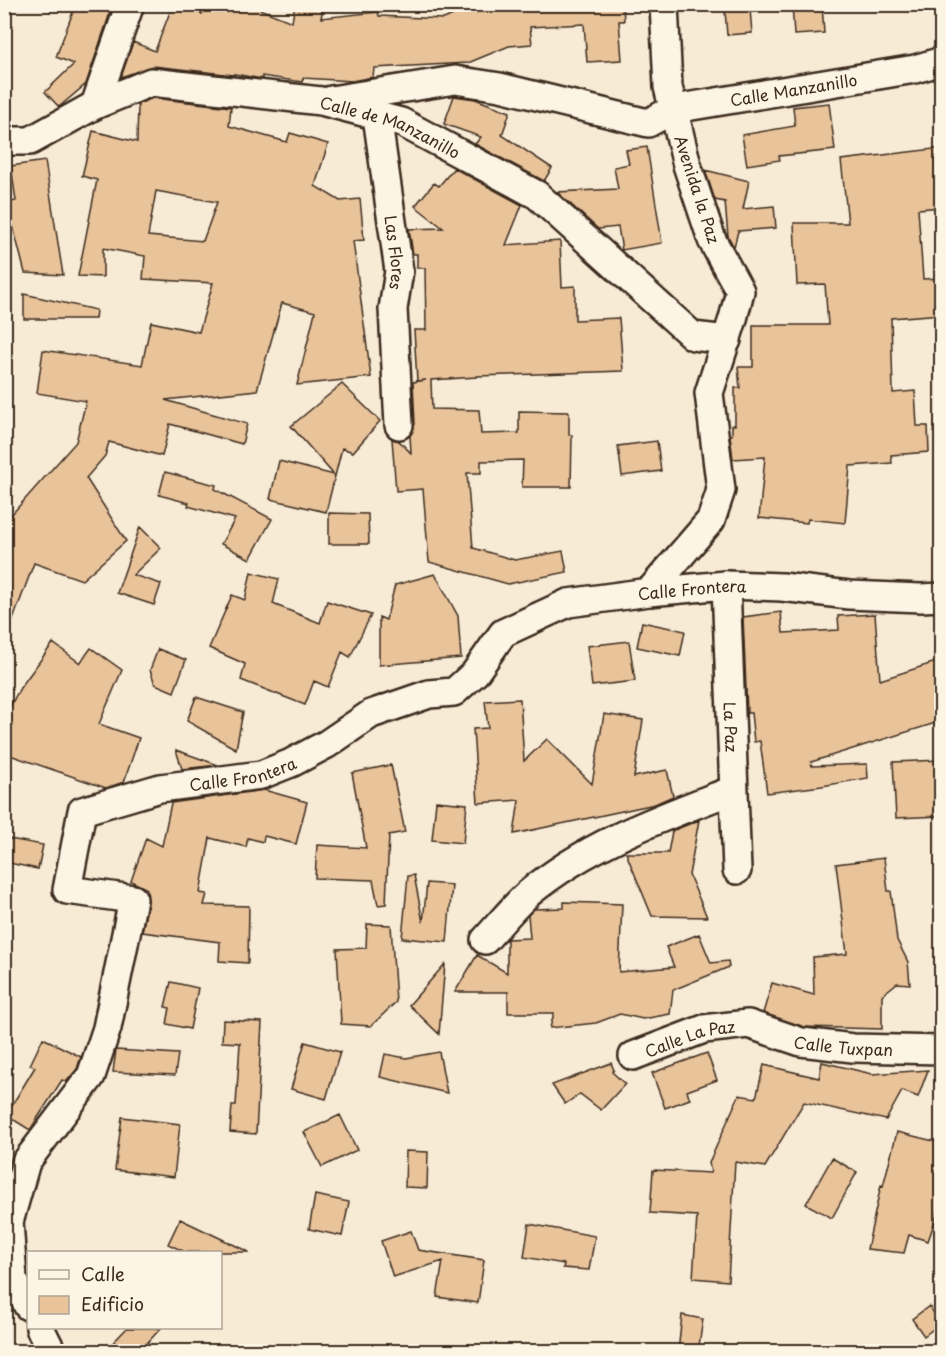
<svg xmlns="http://www.w3.org/2000/svg" width="946" height="1356" viewBox="0 0 946 1356" font-family="'Playpen Sans',sans-serif">
<style>
.building{fill:#e9c39a;stroke:#3b2a1e;stroke-width:1.5;fill-rule:evenodd}
.lines{fill:none;stroke-linecap:round;stroke-linejoin:round}
.minor-casing{stroke:#3b2a1e;stroke-width:32}
.minor{stroke:#fcf5e5;stroke-width:27}
.labels{text-anchor:middle;dominant-baseline:central;stroke-width:4.5;stroke-linejoin:round;paint-order:stroke}
.street-label{font-size:16px;fill:#3b2a1e;stroke:#fcf5e5}
</style>
<rect width="100%" height="100%" fill="#f8ebd6"/>
<filter id="ink" filterUnits="userSpaceOnUse"><feTurbulence type="fractalNoise" baseFrequency=".0167" numOctaves="2"/><feDisplacementMap in="SourceGraphic" scale="12" xChannelSelector="R" yChannelSelector="G"/><feConvolveMatrix kernelMatrix="1 2 1 2 8 2 1 2 1" color-interpolation-filters="sRGB"/></filter>
<g filter="url(#ink)">
<path class="building" d="M76 4H113L86 84 59 107 45 92 74 64 56 57Z
M173 4H178L202 14 205 4H247L292 22 295 4H324L321 18 378 12 379 16 444 19 477 4H623L624 21H619L622 60 587 62 584 24 530 27 532 44 509 46 468 63 374 68 373 77 352 81 303 78 302 82 262 76V79L234 74V75L153 66 121 77 133 42 155 51Z
M792 4H822L824 33 794 35Z
M750 9 752 33 727 35 725 11Z
M454 96 475 99 510 112 502 135 552 168 544 181 475 144 481 137 444 124Z
M153 98 231 107 229 126 287 142 290 133 328 144 315 186 340 201 360 199 364 240 353 241 371 377 297 385 315 312 282 303 257 390 165 400 247 424 242 444 170 424 162 456 109 442 105 456 86 478 126 541 82 580 34 563 7 636H4V523L76 442 86 401 37 393 43 350 142 365 151 322 199 332 213 283 143 279 145 256 103 248V277L78 276 97 180 82 176 93 131 137 142 138 104ZM156 191 217 202 203 241 148 236Z
M829 103 835 150 779 156 780 160 747 165 742 135 795 126 793 107Z
M647 147 662 243 622 250 618 227 598 229 557 192 618 189 614 167 629 164 626 150Z
M942 148V207L918 209 923 279 942 278V314L891 318 893 393 915 391 917 426H928L929 452 891 455 892 463 850 466 845 523 808 519 807 523 759 518 765 457 733 459 730 435H732V425H735V388H740L738 367H753V325H828L825 284 797 285 794 223H848L841 160Z
M45 161 63 275 25 273 13 226 9 227 5 203 16 201 11 166Z
M454 168 522 205 506 245 560 241 562 287 575 286V320L619 318 623 371 477 376V377L431 380 432 409 479 410 481 434 519 433V411L569 412V435H572L571 487H522L523 460 481 461V473H467L473 548 515 560 563 551 567 572 508 584 429 562 423 489 396 491 392 439 399 441 411 453 410 435 415 424 413 382 426 380 417 381 414 330H426L425 268H417V254H413L409 229 443 228 415 206 434 183 439 186Z
M705 170 749 181 743 209 774 206 776 228 738 231 734 247 728 236 725 202 715 200Z
M24 294 96 310 95 319H24Z
M342 384 380 421 353 452 342 448 326 512 270 499 279 461 334 475 291 426Z
M657 441 661 471 622 476 618 446Z
M165 472 216 485 215 489 272 519 250 559 221 544 235 519 188 506 189 503 159 495Z
M329 513 368 514 369 544H329Z
M140 527 161 548 133 575 161 584 154 605 117 593Z
M251 572 279 579 273 604 320 623 327 601 371 615 350 657 342 652 328 687 314 681 305 705 241 680 245 664 209 648 232 595 245 600Z
M435 574 458 616 461 658 379 665V617L386 620 395 585Z
M781 612 783 633 839 630 838 616 875 614 880 680 942 660V721L811 762 812 766 867 764 868 778 822 786 767 793 760 741 754 742 751 713H747L743 617Z
M642 622 685 631 680 656 637 647Z
M629 641 635 681 592 686 587 646Z
M53 643 80 663 91 648 122 670 99 724 139 738 124 782 106 788 4 753V718L20 688Z
M158 649 186 660 174 692 155 684 150 670Z
M196 697 243 712 236 749 187 721Z
M520 699 524 761 547 739 592 784 604 714 643 720 634 777 667 770 673 796 655 804 514 834 519 800 478 803 473 729 488 728 485 701Z
M176 750 218 765 182 769Z
M942 760V816L896 818 893 762Z
M391 765 405 832 389 835 386 904 378 905 373 880 315 878 317 845 366 848 352 773Z
M264 790 307 802 296 844 264 836 263 842 248 838 246 847 210 838 200 893 207 894 204 905 249 906 248 963 219 961 220 942 142 932 148 902 147 889 131 881 146 838 162 846 171 803Z
M436 801 467 804 463 843 432 840Z
M699 820 689 875 707 917 652 916 626 853H668L672 831Z
M4 838 43 845 38 869 4 862Z
M884 858 888 891H891L897 940 908 962 910 984 897 983 882 995V1029L804 1027 763 1013 772 983 814 995 813 957 847 954 836 864Z
M414 875 423 922 427 883 452 885 447 942 402 938 408 876Z
M564 902 622 904 619 972 674 967 666 947 699 934 711 963 728 961 729 967 673 990 670 1014 643 1019 620 1014 596 1023 550 1028 554 1013H508V992H455L477 955 507 973V939L530 938 528 915 534 909 564 908Z
M367 924 391 925 396 1002 371 1026 341 1024 337 949 366 948Z
M445 964 439 1034 409 1005Z
M171 982 198 988 190 1029 167 1024 170 1008 165 1007Z
M223 1020 262 1022 256 1134 230 1132 232 1105H236L240 1043 222 1042Z
M43 1038 81 1057 77 1069 66 1082 62 1080 30 1130 6 1115 35 1067 30 1065Z
M305 1042 340 1052 326 1099 291 1089Z
M116 1050 178 1054 175 1075 113 1072Z
M439 1052 447 1093 380 1077 385 1054 406 1058Z
M707 1053 717 1080 687 1091 690 1099 665 1108 652 1073Z
M822 1062 872 1074 928 1070 918 1097 902 1091 886 1120 804 1102 765 1167 735 1162 728 1281 693 1278 697 1216 650 1213 653 1170 711 1173 709 1163 739 1095 756 1098 764 1065 819 1078Z
M611 1063 614 1070 612 1072 625 1084 601 1110 580 1094 565 1104 552 1085Z
M340 1115 357 1150 322 1167 304 1132Z
M122 1117 180 1124 174 1177 115 1170Z
M897 1132 942 1143V1200L928 1241 909 1235 904 1253 867 1249 881 1185 883 1186Z
M406 1151 428 1152 427 1188 405 1187Z
M832 1158 857 1172 832 1218 806 1204Z
M315 1195 349 1202 342 1236 309 1229Z
M180 1219 249 1252H185L168 1244Z
M529 1224 595 1236 589 1270 563 1268 564 1264 524 1257Z
M411 1231 418 1250 484 1260 478 1303 437 1297 443 1261 393 1277 381 1241Z
M929 1306 941 1323 924 1336 912 1319Z
M682 1315 703 1319 698 1352H678Z
M127 1328H161L139 1352H104Z"/>
<g class="lines">
<g class="minor-casing">
<g id="minor">
<path id="s1" d="M331 100 455 80 500 87 648 123 674 109 915 69 942 61"/>
<path d="M95 105 130 4"/>
<path id="s2" d="M377 116 399 271 393 309 399 425"/>
<path id="s3" d="M4 141H30L95 105 151 82 321 101 401 122 537 195 693 336 727 340"/>
<path id="s4" d="M726 585 737 870"/>
<path d="M649 592 711 520 721 490 709 393 733 319 740 291 712 240 687 165 668 87 664 4"/>
<path d="M485 940C499 925 513 907 529 893 589 843 661 818 733 790"/>
<path id="s5" d="M633 1056 704 1029 748 1024 801 1042 853 1048 942 1050"/>
<path id="s6" d="M28 1306 13 1279 9 1222 26 1162 91 1076 107 1028 133 899 67 890 82 811 160 788 261 775 291 763 327 744 371 714 429 694 454 692 475 673 503 633 568 603 649 592 726 585 782 587 849 595 921 598 942 597"/>
<path d="M40 1328 52 1352"/>
</g>
</g>
<use href="#minor" class="minor"/>
</g>
</g>
<g class="labels">
<g class="street-label">
<text stroke="none"><textPath href="#s1" startOffset="474">Calle Manzanillo</textPath></text>
<text stroke="none"><textPath href="#s3" startOffset="406">Calle de Manzanillo</textPath></text>
<text transform="translate(698 189) rotate(72)">Avenida la Paz</text>
<text stroke="none"><textPath href="#s2" startOffset="138">Las Flores</textPath></text>
<text stroke="none"><textPath href="#s6" startOffset="1257">Calle Frontera</textPath></text>
<text stroke="none"><textPath href="#s4" startOffset="142">La Paz</textPath></text>
<text stroke="none"><textPath href="#s6" startOffset="753">Calle Frontera</textPath></text>
<text stroke="none"><textPath href="#s5" startOffset="60">Calle La Paz</textPath></text>
<text stroke="none"><textPath href="#s5" startOffset="219">Calle Tuxpan</textPath></text>
</g>
</g>
<rect width="946" height="1356" fill="none" stroke="#fcf5e5" stroke-width="24"/>
<rect x="12" y="12" width="922" height="1332" fill="none" stroke="#3b2a1e" stroke-width="2" filter="url(#ink)"/>
<rect x="27" y="1251" width="195" height="78" fill="#fcf5e5" stroke="#afa495" stroke-width="1.5"/>
<rect x="39" y="1270" width="30" height="9" fill="#fcf5e5" stroke="#afa495" stroke-width="1.5"/>
<text x="81" y="1281" font-size="18" fill="#3b2a1e">Calle</text>
<rect x="39" y="1296" width="30" height="18" fill="#e9c39a" stroke="#afa495" stroke-width="1.5"/>
<text x="81" y="1311" font-size="18" fill="#3b2a1e">Edificio</text>
</svg>
